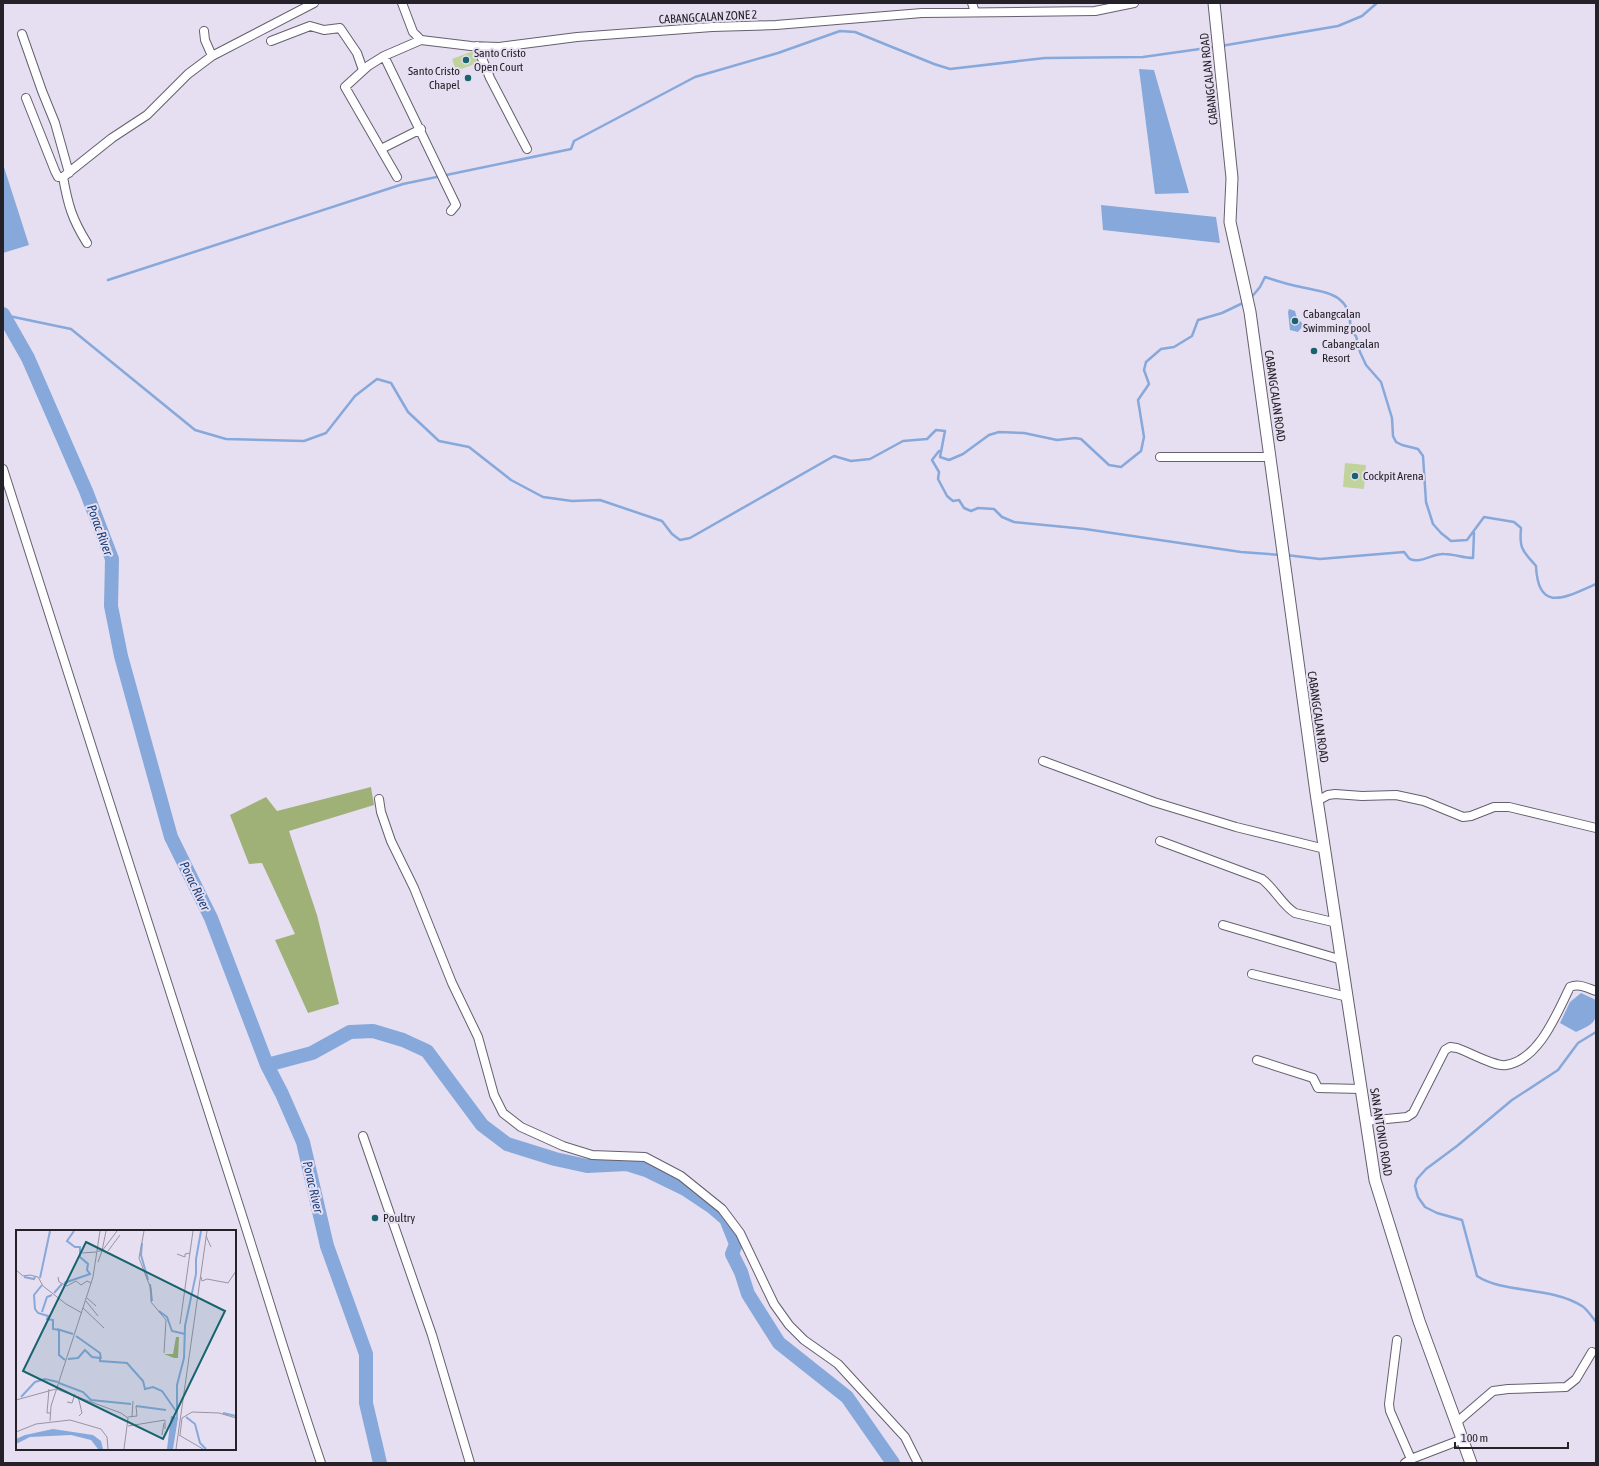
<svg xmlns="http://www.w3.org/2000/svg" width="1599" height="1466" viewBox="0 0 1599 1466" font-family="'Asap Condensed',sans-serif">
<style>
.green{fill:#c1d39c}
.forest{fill:#9fb177}
.water{fill:#87a8da}
.lines{fill:none;stroke-linecap:round;stroke-linejoin:round}
.stream{stroke:#87a8da;stroke-width:2.5}
.river{stroke:#87a8da;stroke-width:14}
.street-casing{stroke:#655f6e;stroke-width:10}
.secondary-casing{stroke:#655f6e;stroke-width:13}
.street{stroke:#fff;stroke-width:8}
.secondary{stroke:#fff;stroke-width:11}
.poi-dot{fill:#17636e;stroke:#e6dff1;stroke-width:1.5}
.labels{text-anchor:middle;dominant-baseline:central;stroke-width:4;stroke-linejoin:round;paint-order:stroke}
.street-label{font-size:12px;fill:#242128;stroke:#e6dff1}
.poi-label{font-size:12px;fill:#242128;stroke:#e6dff1;text-anchor:start}
.water-label{font-size:13px;font-style:italic;fill:#173f7c;stroke:#e6dff1}
.inset-river{fill:none;stroke:#87a8da;stroke-width:2}
.inset-road{fill:none;stroke:#9893a1;stroke-width:1}
.view{fill:#17636e;fill-opacity:0.15;stroke:#17636e;stroke-width:2}
.inset-edge{fill:none;stroke:#242128;stroke-width:2}
</style>
<rect width="100%" height="100%" fill="#e6dff1"/>
<path class="green" d="M476 50 480 62 456 71 452 59Z
M1345 463 1366 465 1364 489 1343 487Z"/>
<path class="forest" d="M371 787 374 805 289 831 317 915 339 1004 308 1013 275 940 295 934 262 863 249 864 230 815 266 797 277 811Z"/>
<path class="water" d="M1139 69 1154 70 1189 193 1155 194Z
M3 164 29 245 3 253Z
M1101 205 1216 217 1220 243 1103 230Z
M1289 309 1295 311 1297 318 1302 323V327L1298 332 1290 330 1288 312Z
M1581 993 1596 1000C1596 1023 1597 1022 1576 1032L1560 1023 1570 1002Z"/>
<g class="lines">
<path class="stream" d="M1221 46 1338 26 1362 16 1377 3
M108 280 403 184 571 149 574 141 695 77 778 53 840 31 855 32 934 64 950 69 1045 58 1143 57 1214 47
M1250 299 1260 287 1265 277C1274 280 1283 283 1292 285 1322 293 1354 290 1350 332L1356 336 1360 352 1366 365 1381 382 1392 418 1393 436 1396 442 1402 445 1418 449 1423 456 1426 502 1433 524 1441 533 1451 541 1467 540 1484 517 1514 522 1521 528C1519 549 1523 551 1536 566 1538 614 1566 597 1596 584
M4 315 71 329 195 430 226 439 304 441 326 433 355 396 377 379 391 383 408 412 439 441 469 447 511 480 543 497 572 501 600 500 662 521 672 534 680 540 690 538 834 456 851 461 870 459 903 441 927 439 936 430 945 431 940 457 949 460 963 454 989 435 999 432 1024 433 1057 440 1075 438 1081 439 1109 465 1121 467 1141 451 1144 437 1138 400 1149 384 1144 370 1146 362 1161 349 1174 347 1192 336 1198 320 1222 313 1245 302
M939 451 932 460 939 472 938 479 947 496 953 501 959 500 964 508 971 511 978 508 994 509 1002 517 1014 522 1085 529 1241 552 1281 555
M1286 555 1320 559 1404 552C1406 554 1408 558 1410 559 1421 564 1433 553 1444 554 1454 554 1463 558 1473 558L1474 533
M1596 1032 1578 1043 1558 1070 1512 1100 1457 1146 1426 1169 1417 1179 1415 1186 1418 1197 1425 1207 1437 1213 1462 1220 1477 1276C1504 1294 1550 1286 1582 1306 1587 1309 1592 1317 1596 1322"/>
<path class="river" d="M3 314 28 358 86 491 112 559 111 606 121 656 171 837 211 918 267 1065 282 1094 303 1142 327 1246 366 1354V1403L380 1463
M267 1065 312 1053 350 1032 373 1031 403 1040 427 1051 482 1125 507 1144 555 1159 587 1166 627 1164 646 1170 685 1189 712 1207 726 1219 736 1244 732 1254 741 1272 748 1294 779 1343 847 1397 893 1463"/>
<g class="street-casing">
<path id="street" d="M402 3 413 32 421 40 471 46 499 47 577 37 712 27 776 25 922 13 1095 11 1134 3
M972 3 975 12
M204 31 205 40 212 56
M22 34 42 91 55 123 69 173
M271 41 310 26 324 30 340 28 357 53 363 70
M477 46 490 78 527 149
M384 56 456 205 451 211
M26 98 55 171 58 177H63L112 138 147 115 188 74 212 56 314 3
M381 149 421 129
M63 177C68 205 72 219 87 243
M397 177 345 87 368 66 384 56 421 40
M1160 457H1270
M3 469C78 705 154 942 230 1178 261 1273 289 1369 321 1463
M1043 761 1154 802 1236 827 1325 849
M379 799 381 812 391 841 414 888 452 983 478 1037 494 1095 503 1113 521 1127 563 1146 592 1155 645 1157 681 1176 722 1209 740 1233 774 1304 789 1325 804 1340 838 1364 860 1388 905 1437 918 1463
M1317 801 1328 795 1335 794 1362 796 1396 795 1424 801 1463 817 1471 816 1494 807H1509L1596 828
M1160 841 1262 879C1275 889 1282 905 1295 913L1337 923
M1223 925 1342 960
M1252 974 1348 997
M1257 1060 1313 1078 1318 1088 1361 1089
M1366 1121 1407 1117 1413 1113 1445 1050 1450 1047 1457 1048C1469 1052 1495 1067 1506 1065 1539 1060 1557 1013 1570 987 1579 983 1587 988 1596 991
M363 1136 432 1335 470 1463
M1397 1340 1389 1404 1390 1411 1411 1459 1405 1463
M1457 1422 1493 1391 1508 1389 1566 1387 1576 1379 1592 1352
M1411 1462V1459L1463 1439"/>
</g>
<g class="secondary-casing">
<path id="secondary" d="M1214 3 1232 178 1230 222 1250 312 1316 793 1375 1180 1419 1321 1471 1463"/>
</g>
<use href="#street" class="street"/>
<use href="#secondary" class="secondary"/>
</g>
<g class="poi-dot">
<circle cx="466" cy="60" r="4"/>
<circle cx="468" cy="78" r="4"/>
<circle cx="1295" cy="321" r="4"/>
<circle cx="1314" cy="351" r="4"/>
<circle cx="1355" cy="476" r="4"/>
<circle cx="375" cy="1218" r="4"/>
</g>
<g class="labels">
<g class="street-label">
<text transform="translate(708 17) rotate(-3)">CABANGCALAN ZONE 2</text>
<text transform="translate(1209 79) rotate(-96)">CABANGCALAN ROAD</text>
<text transform="translate(1275 396) rotate(82)">CABANGCALAN ROAD</text>
<text transform="translate(1318 717) rotate(82)">CABANGCALAN ROAD</text>
<text transform="translate(1381 1132) rotate(81)">SAN ANTONIO ROAD</text>
</g>
<g class="poi-label">
<text x="474" y="53">Santo Cristo<tspan x="474" dy="14">Open Court</tspan></text>
<text x="460" y="71" text-anchor="end">Santo Cristo<tspan x="460" dy="14">Chapel</tspan></text>
<text x="1303" y="314">Cabangcalan<tspan x="1303" dy="14">Swimming pool</tspan></text>
<text x="1322" y="344">Cabangcalan<tspan x="1322" dy="14">Resort</tspan></text>
<text x="1363" y="476">Cockpit Arena</text>
<text x="383" y="1218">Poultry</text>
</g>
<g class="water-label">
<text transform="translate(100 530) rotate(70)">Porac River</text>
<text transform="translate(195 886) rotate(64)">Porac River</text>
<text transform="translate(313 1187) rotate(77)">Porac River</text>
</g>
</g>
<g transform="translate(16 1230)">
<rect width="220" height="220" fill="#e6dff1"/>
<path d="M160 107H163L162 128H158L148 124H157Z" fill="#9fb177"/>
<path d="M155 186 162 187 161 194 157 219H151ZM37 199 77 205 85 211 87 219H82L75 210 55 205 14 207 0 214V209L9 205Z" fill="#87a8da"/>
<path class="inset-river" d="M126 13 125 25 132 50M8 47 18 49 19 47M24 48 34 1M48 53 74 44 71 40 72 34 64 27V17H59L51 11 58 1M134 54 136 71M26 55 18 65 19 79 22 83 32 86 31 89 37 90V99L43 100V125L49 130M38 63 46 54M143 81 151 87 156 101 169 104M26 82 31 67 36 65M41 99 57 104M60 106 84 123 85 129M52 129 62 128 69 120 76 127 84 128V131L111 133 127 151 129 159 137 157 146 161 160 181M43 153 67 162 75 170 115 174M5 167 19 152 29 149 42 152M120 176 150 180M207 183 220 186M170 187 179 194 184 213 190 219M161 190V155L168 128 169 96 180 44V29L185 1"/>
<path class="inset-road" d="M128 1 123 28 135 59V72L150 90 148 123M190 6 195 17M81 21H86L90 1M92 21 104 5M66 23 80 22M161 24 169 27V24L174 23M82 32 86 21 101 1M0 40 7 46 14 45 22 47 27 56 50 74 66 83M42 47 43 52 51 56 60 51 65 55 71 51 75 53M185 47 186 51 191 49 212 53 220 41M71 68 80 76M70 71 82 86M67 78 88 98M164 94 177 1M33 159 31 183H34M62 166 66 183 63 186M0 170 40 159 105 183 112 188 108 219M51 172 56 173 59 164M112 187 121 186 120 176M116 187 117 171M34 191 35 176 77 47 84 1M112 196 149 190V199M0 202 20 194 54 190 85 199 91 207 92 219M146 205 148 193M163 205 187 219M164 205 166 188 176 182 203 183 220 188M160 219 191 1"/>
<path class="view" d="M70 12 209 81 147 209 7 141Z"/>
<rect width="220" height="220" class="inset-edge"/>
</g>
<rect width="1599" height="1466" fill="none" stroke="#242128" stroke-width="8"/>
<path d="M1455 1442v6h113v-6" fill="none" stroke="#242128" stroke-width="2"/>
<text x="1461" y="1442" font-size="12" fill="#242128" stroke="#e6dff1" stroke-width="3" paint-order="stroke">100 m</text>
</svg>
